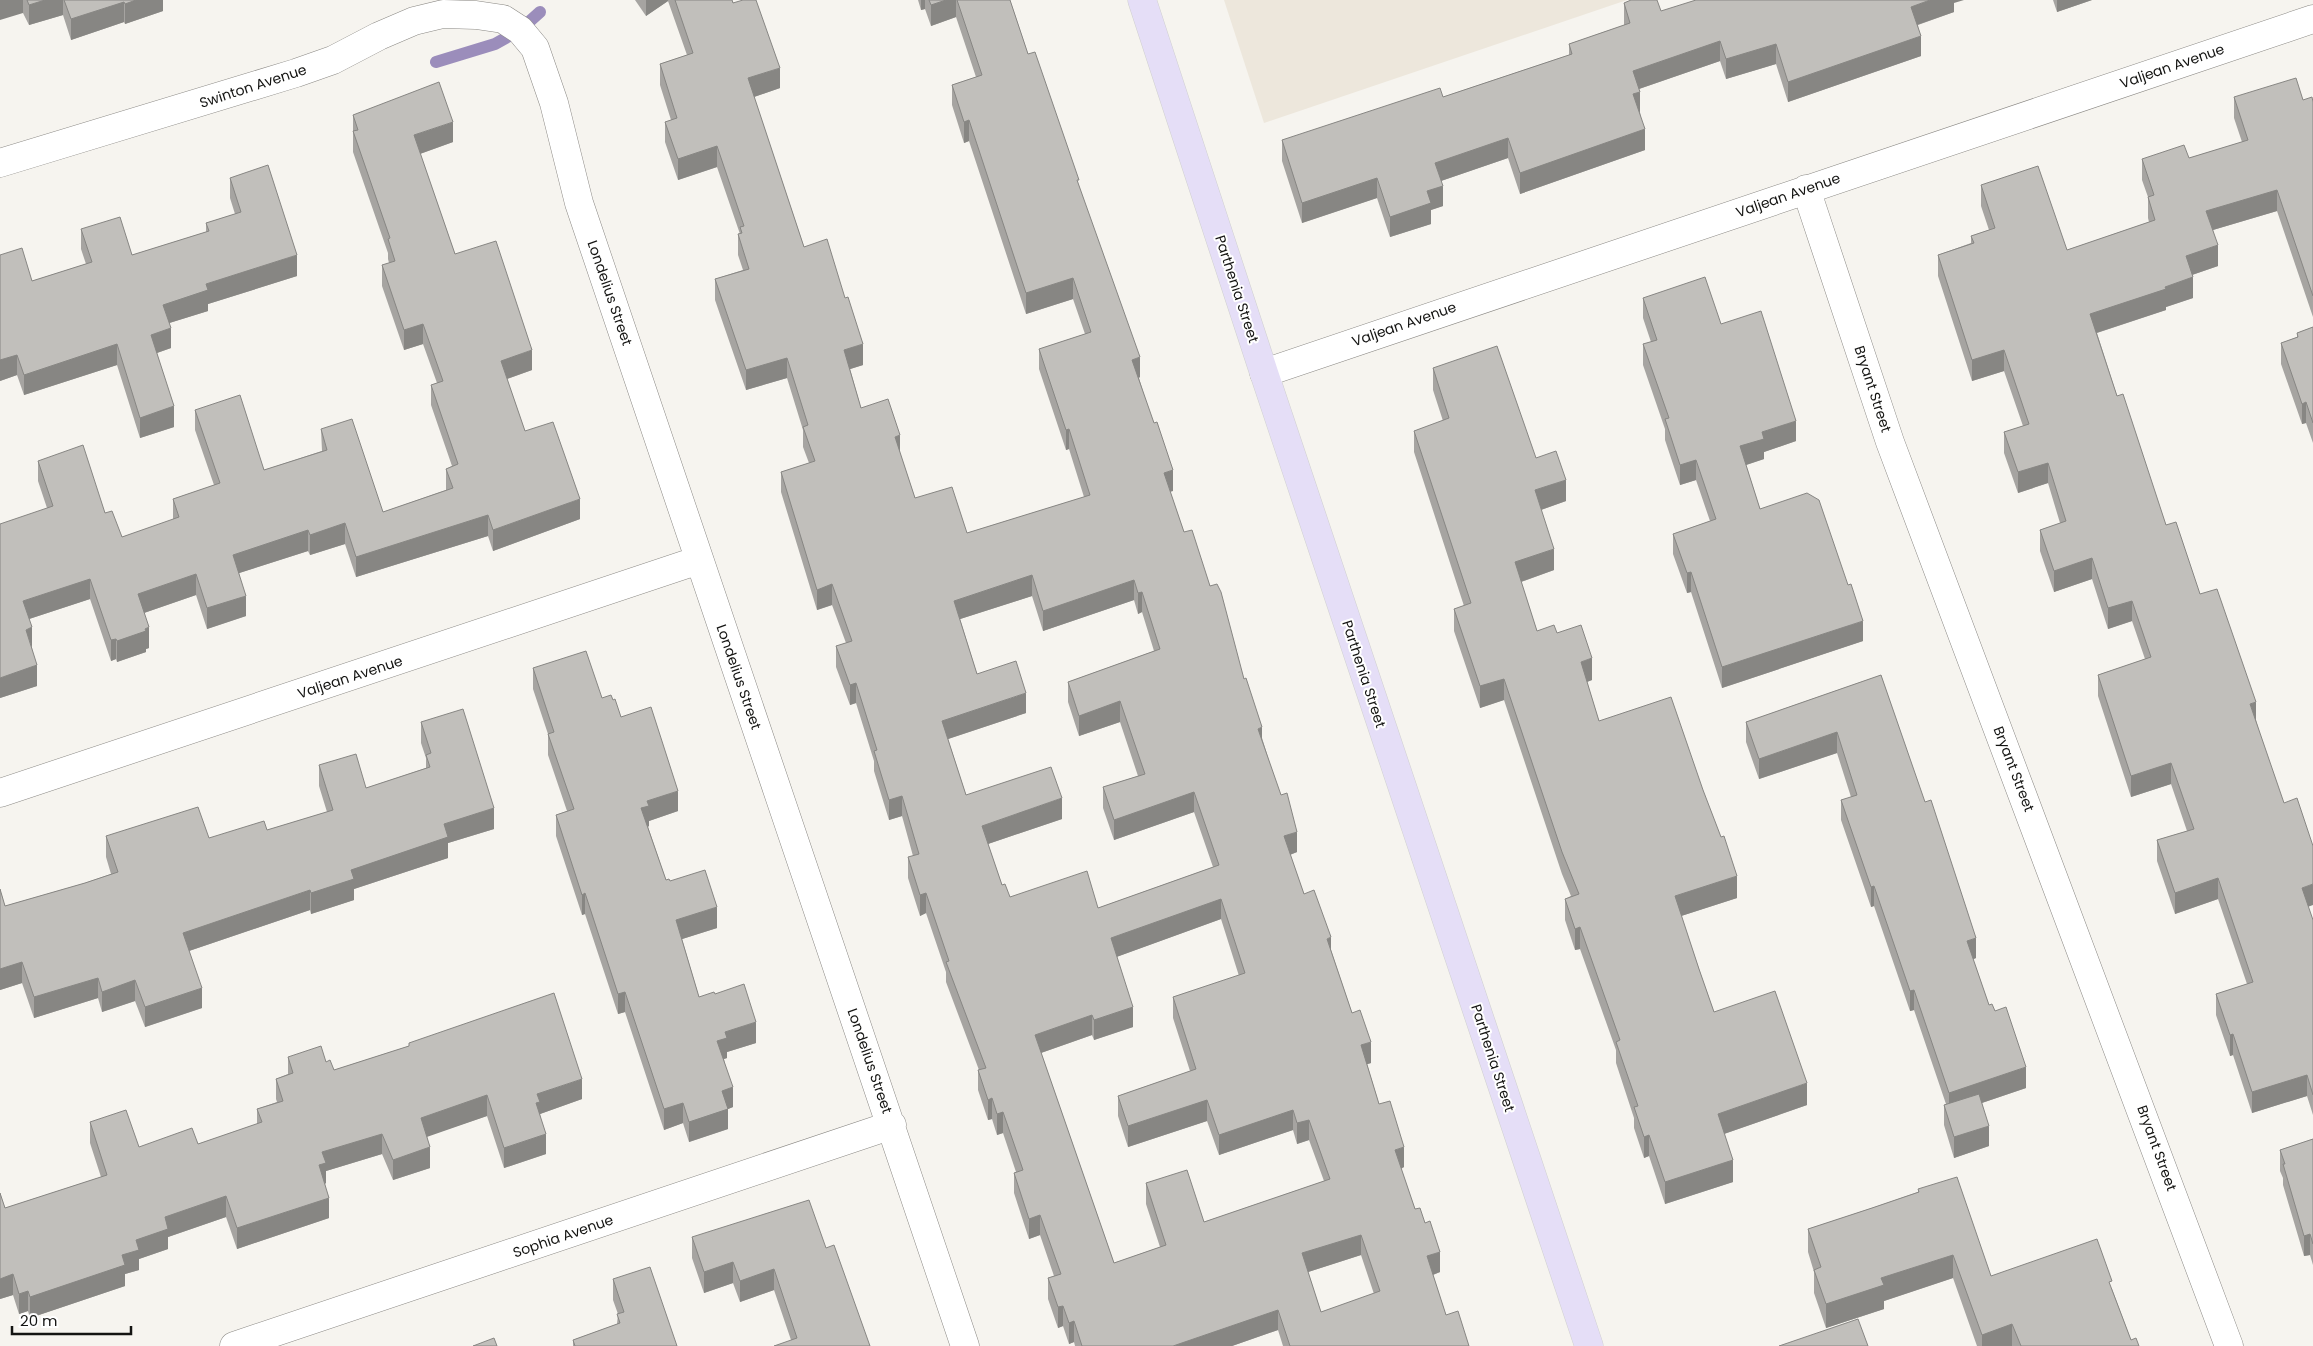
<svg xmlns="http://www.w3.org/2000/svg" width="2313" height="1346" viewBox="0 0 2313 1346" font-family="Poppins,sans-serif">
<style>
.built{fill:#ede7dc}
.lines{fill:none;stroke-linecap:round;stroke-linejoin:round}
.stream{stroke:#9b8dbb;stroke-width:12}
.minor-casing{stroke:#8b8985;stroke-width:29}
.major-casing{stroke:#d0d0d0;stroke-width:29}
.minor{stroke:#fff;stroke-width:28}
.major{stroke:#e5def7;stroke-width:28}
.wall{fill:#a6a4a1;fill-rule:evenodd}
.shaded-wall{fill:#878683}
.building{fill:#c1bfbb;stroke:#878683;fill-rule:evenodd}
.labels{text-anchor:middle;dominant-baseline:central;stroke-width:4;stroke-linejoin:round;paint-order:stroke}
.street-label{font-size:14px;fill:#141412;stroke:#fff}
</style>
<rect width="100%" height="100%" fill="#f6f4ef"/>
<path class="built" d="M1224 0H1627L1264 123Z"/>
<g class="lines">
<path class="stream" d="M436 62 495 44 520 30 540 12"/>
<g class="minor-casing">
<path id="minor" d="M0 163 296 73 333 60 379 36 414 21 443 14 476 15 503 19 520 30 535 48 554 103 579 203 965 1346
M1806 189 1890 442 2229 1346
M1264 373 2313 19
M0 793 699 560
M234 1346 892 1125"/>
</g>
<g class="major-casing">
<path id="major" d="M1142 0 1264 373 1589 1346"/>
</g>
<use href="#minor" class="minor"/>
<use href="#major" class="major"/>
</g>
<path class="wall" d="M0 0H163V11L125 24 124 22 71 40 63 15 29 25 23 13Z
M635 0H732L780 88 754 97 804 247 863 365 850 369 861 408 900 453 915 498 967 533 1084 497 1069 449 1066 450 1039 369V349L1085 334 1073 299 1026 314 969 141 964 143 952 105V85L976 77 956 17 931 26 925 9 921 10 918 0H1010L1028 54 1079 186 1140 377 1139 378 1173 491H1170L1184 532 1210 586 1244 679 1297 852 1290 855 1304 894 1331 950 1352 1013 1371 1063 1367 1064 1379 1104 1404 1167 1401 1169 1415 1209 1440 1272 1433 1275 1446 1315 1469 1346H1283L1278 1330 1232 1346H1075L1074 1342 1069 1344 1063 1326 1058 1328 1048 1299V1278L1054 1276 1040 1235 1029 1239 1014 1193V1173L1016 1172 1003 1133 997 1135 992 1119 988 1120 978 1090V1070H979L946 982V972L926 913 920 916 908 878V857L913 856 902 816 889 820 874 771V761L856 703 850 705 836 667V646L846 643 832 605 817 610 781 492V472L809 463 803 447V430L787 378 746 390 715 300V279L743 270 738 255V234H740L717 167 678 180 665 142V122L671 120 660 85V64L687 55 668 1 646 16ZM1032 596 1043 631 1134 600 1138 614 1142 612 1154 651 1068 682V702L1079 736 1120 722 1138 776 1103 787V808L1114 840 1194 812 1213 867 1098 908 1010 897 1002 885 988 844 1062 819 966 795 948 739 1026 713 977 674 960 619ZM1221 919 1239 976 1173 997V1018L1190 1071 1118 1096V1116L1128 1147 1207 1121 1219 1155 1293 1130 1297 1144 1309 1140 1324 1181 1204 1222 1146 1183V1204L1160 1247 1114 1263 1041 1053 1092 1035 1094 1040 1133 1027 1116 957ZM1361 1255 1374 1294 1321 1312 1308 1272Z
M2053 0H2092L2057 12Z
M1624 3 1661 11 1954 3V12L1918 25 1921 56 1788 102 1776 64 1726 79 1720 61 1639 89 1640 112 1645 150 1520 194 1508 158 1441 181 1443 206 1431 210V224L1390 237 1377 198 1302 223 1282 161V140L1443 97 1569 55V44L1624 25Z
M2234 97 2303 100 2313 102V317L2277 211 2213 230 2218 266 2192 275 2193 298 2166 307V310L2097 333 2117 396 2166 525 2200 594 2256 720 2308 907 2313 920V1115L2307 1096 2252 1113 2233 1055 2230 1056 2216 1015V994L2247 984 2218 899 2175 914 2157 861V840L2187 831 2171 784 2131 797 2098 696V675L2145 659 2132 621 2108 629 2092 579 2054 592 2040 551V530L2060 523 2048 483 2018 493 2004 453V432L2023 426 2004 371 1972 381 1938 276V255L1971 243V236L1989 230 1981 206V185L2067 250 2149 222 2148 218V197L2142 180V159L2189 158 2242 142 2234 118Z
M353 115 453 142 420 154 455 254 532 370 507 379 525 431 580 519 493 551 488 536 356 577 345 544 310 555 308 551 239 573 246 616 207 629 196 595 144 613 149 648 146 649V652L117 662 116 659 111 661 90 599 29 619 32 648 37 686 0 698 47 508 38 481V461L105 513 122 537 173 520V499L214 485 195 430V410L264 470 322 451 321 429 383 512 446 490V469L452 466 431 405V385L437 383 423 344 404 350 382 286V265L389 263 388 259V253L353 152Z
M230 178 297 276 208 304V311L169 323 171 348 157 353 174 427 140 438 117 365 24 395 17 375 0 381V255L32 281 86 264 81 249V229L132 255 206 232V223L235 214 230 198Z
M1643 298 1721 324 1796 441 1764 452V459L1746 465 1760 509 1863 641 1722 688 1691 592 1687 593 1673 554V534L1710 521 1696 480 1680 485 1665 440V429L1643 365V344L1651 342 1643 318Z
M2313 327V443L2306 423 2302 424 2281 364V343L2297 337V333Z
M1433 368 1536 458 1566 501 1541 510 1554 570 1521 582 1537 631 1557 633 1592 680 1587 682 1599 721 1737 898 1681 916 1699 969 1714 1012 1807 1105 1724 1134 1733 1182 1665 1204 1649 1156 1644 1158 1634 1128V1118L1616 1063V1050L1580 949 1575 950 1565 920V899L1571 896 1562 874 1504 700 1480 708 1454 631V609L1464 606 1414 452V431L1443 421 1433 390Z
M533 668 602 698 613 700 621 717 678 811 649 821V826L648 827 666 880 670 881 717 928 682 939 699 997 715 994 756 1043 727 1052V1058L724 1059 733 1107 728 1109V1129L689 1142 683 1123 664 1130 625 1012 618 1014 585 914 582 915 556 836V815L567 811 548 755V734L533 689Z
M1881 675 1976 958 1973 959 1989 1005 1995 1011 2026 1088 1982 1103 1989 1146 1954 1158 1944 1125V1105L1946 1104 1914 1010 1910 1011 1874 906 1871 907 1841 820V800L1851 797 1837 753 1759 779 1746 742V722Z
M421 722 494 829 448 843V858L354 889V900L311 914 310 910 189 951 202 1008 145 1027 135 1001 102 1012 98 998 34 1018 22 983 0 990V889L5 906 85 883 111 874 106 857V836L209 838 267 830 327 812 319 786V765L366 788 426 768V758L421 743Z
M409 1043 582 1099 540 1114 546 1154 504 1168 487 1116 427 1136 430 1168 393 1180 382 1154 326 1171V1183L325 1184 329 1218 237 1249 226 1217 168 1237V1249L139 1259V1270L125 1274V1286L30 1318 28 1311 19 1314 13 1295 0 1299V1193L5 1208 101 1177 90 1143V1122L139 1147 198 1144 257 1124V1109L277 1102 276 1099V1079L288 1074V1057L326 1062 334 1070 409 1046Z
M2313 1139V1265L2310 1255 2304 1256 2283 1185V1178L2280 1171V1150Z
M1918 1189 1991 1276 2112 1289 2131 1340 2139 1346H1977L1953 1278 1884 1301V1309L1826 1328 1814 1293V1272L1808 1252V1229L1872 1208 1918 1192Z
M692 1237 826 1248 870 1346 791 1340 774 1290 740 1302 733 1283 704 1293 692 1258Z
M613 1279 677 1346H573V1340L617 1324 618 1314 613 1300Z"/>
<path class="shaded-wall" d="M0 0H23V13L0 20Z
M45 0H63V15L29 25V5Z
M136 0H163V11L125 24V4Z
M646 0H668V1L646 16Z
M921 0H925V9L921 10Z
M946 0H956V17L931 26V5Z
M1930 0H1964L1954 3V12L1911 27V7Z
M2057 0H2092L2057 12Z
M124 2V22L71 40V19Z
M1921 36V56L1788 102V82Z
M1720 41V61L1633 91V71Z
M1776 44V64L1726 79V59Z
M780 68V88L748 99V78Z
M1640 92V112L1633 114V94Z
M969 120V141L964 143V122Z
M453 122V142L414 156V135Z
M1645 129V150L1520 194V173Z
M1508 138V158L1435 183V163Z
M717 146V167L678 180V159Z
M1377 178V198L1302 223V203Z
M1443 186V206L1431 210V224L1390 237V217L1427 191Z
M2277 190V211L2206 232V211Z
M2218 245V266L2186 277V256Z
M297 255V276L208 304V311L163 325V305L206 284Z
M2193 277V298L2166 307V310L2090 335V314Z
M1073 278V299L1026 314V293Z
M423 324V344L404 350V330Z
M171 328V348L151 355V335Z
M117 344V365L24 395V375Z
M863 344V365L844 371V350Z
M532 350V370L501 381V361Z
M2004 350V371L1972 381V360Z
M17 355V375L0 381V360Z
M1140 357V377L1132 380V360Z
M787 358V378L746 390V370Z
M2306 402V423L2302 424V404Z
M174 406V427L140 438V418Z
M1796 421V441L1764 452V459L1740 467V446L1762 432Z
M1069 429V449L1066 450V430Z
M900 435V456L895 437Z
M1696 460V480L1680 485V465Z
M2048 463V483L2018 493V472Z
M1173 470V491L1164 494V473Z
M1566 480V501L1535 512V490Z
M580 499V519L493 551V530Z
M488 515V536L356 577V557Z
M345 523V544L310 555V535Z
M308 530V551L233 575V555Z
M1554 549V570L1515 584V562Z
M2092 558V579L2054 592V571Z
M1691 572V592L1687 593V573Z
M196 574V595L138 615V594Z
M1032 575V596L954 621V601Z
M90 579V599L23 621V601Z
M1134 580V600L1043 631V611Z
M832 584V605L817 610V590Z
M1142 592V612L1138 614V593Z
M246 596V616L207 629V608Z
M2132 601V621L2108 629V608Z
M1863 621V641L1722 688V667Z
M32 627V648L26 630Z
M149 627V648L146 649V652L117 662V641Z
M116 639V659L111 661V640Z
M1592 658V680L1581 684V662Z
M37 665V686L0 698V678Z
M1504 679V700L1480 708V686Z
M856 683V703L850 705V685Z
M1026 693V713L942 741V721Z
M1120 701V722L1079 736V716Z
M2256 702V723L2250 704Z
M1262 727V748L1258 729Z
M1837 732V753L1759 779V759Z
M2171 763V784L2131 797V776Z
M678 791V811L649 821V826L641 829V808L647 801Z
M1194 792V812L1114 840V820Z
M902 796V816L889 820V800Z
M1062 798V819L982 846V826Z
M494 808V829L448 843V858L354 889V900L311 914V893L351 870 444 824Z
M1297 832V852L1284 857V836Z
M1737 876V898L1675 918V896Z
M2218 878V899L2175 914V893Z
M2313 884V905L2302 909V888Z
M1874 886V906L1871 907V887Z
M310 890V910L183 953V933Z
M585 893V914L582 915V895Z
M926 893V913L920 916V895Z
M1221 899V919L1111 959V938Z
M717 907V928L676 941V920Z
M1580 927V949L1575 950V929Z
M1331 937V958L1327 939Z
M1976 938V958L1967 962V941Z
M22 962V983L0 990V969Z
M98 978V998L34 1018V997Z
M135 980V1001L102 1012V992Z
M202 988V1008L145 1027V1007Z
M1914 990V1010L1910 1011V991Z
M625 992V1012L618 1014V994Z
M1133 1007V1027L1094 1040V1020Z
M1092 1015V1035L1035 1055V1035Z
M756 1022V1043L727 1052V1058L717 1061V1041L725 1032Z
M2233 1034V1055L2230 1056V1035Z
M1371 1042V1063L1361 1066V1045Z
M2026 1067V1088L1949 1114V1093Z
M2307 1075V1096L2252 1113V1092Z
M582 1079V1099L540 1114V1122L536 1103 537 1094Z
M1807 1083V1105L1718 1136V1114Z
M733 1087V1107L728 1109V1129L689 1142V1122L722 1091Z
M487 1095V1116L421 1139V1118Z
M992 1098V1119L988 1120V1100Z
M1207 1100V1121L1128 1147V1126Z
M683 1103V1123L664 1130V1109Z
M1293 1110V1130L1219 1155V1135Z
M1003 1112V1133L997 1135V1114Z
M1309 1120V1140L1297 1144V1123Z
M1989 1126V1146L1954 1158V1137Z
M382 1134V1154L326 1171V1183L319 1186V1165L322 1152Z
M546 1134V1154L504 1168V1148Z
M1649 1135V1156L1644 1158V1137Z
M430 1147V1168L393 1180V1160Z
M1404 1147V1167L1395 1171V1150Z
M1733 1160V1182L1665 1204V1182Z
M226 1196V1217L168 1237V1249L139 1259V1270L125 1274V1286L30 1318V1297L122 1255 136 1240 165 1217Z
M329 1198V1218L237 1249V1228Z
M1040 1215V1235L1029 1239V1219Z
M2310 1234V1255L2304 1256V1236Z
M1361 1235V1255L1302 1274V1253Z
M1440 1252V1272L1427 1277V1256Z
M1953 1255V1278L1884 1301V1309L1826 1328V1304L1881 1278Z
M733 1262V1283L704 1293V1272Z
M774 1269V1290L740 1302V1281Z
M13 1274V1295L0 1299V1279Z
M28 1291V1311L19 1314V1294Z
M1063 1306V1326L1058 1328V1307Z
M1278 1310V1330L1232 1346H1173Z
M1074 1321V1342L1069 1344V1323Z
M2012 1324V1346H1982V1335Z"/>
<path class="building" d="M27 0H45L29 5Z
M64 0H136L125 4 124 2 71 19Z
M675 0H732L733 3 743 0H756L780 68 748 78 804 247 827 239 845 298 848 297 863 344 844 350 861 408 888 399 900 435 895 437 915 498 952 487 967 533 1090 495 1069 429 1066 430 1039 349 1091 332 1073 278 1026 293 969 120 964 122 952 85 982 75 957 0H1010L1028 54 1035 52 1079 180H1077L1140 357 1132 360 1154 423 1157 422 1173 470 1164 473 1184 532 1192 530 1210 586 1217 584 1221 592 1244 679 1246 678 1262 727 1258 729 1281 795 1287 793 1297 832 1284 836 1304 894 1314 890 1331 937 1327 939 1352 1013 1360 1010 1371 1042 1361 1045 1379 1104 1390 1101 1404 1147 1395 1150 1415 1209 1420 1208 1425 1223 1430 1221 1440 1252 1427 1256 1446 1315 1458 1311 1469 1346H1290L1278 1310 1173 1346H1082L1074 1321 1069 1323 1063 1306 1058 1307 1048 1278 1061 1274 1040 1215 1029 1219 1014 1173 1023 1170 1003 1112 997 1114 992 1098 988 1100 978 1070 986 1068 946 962 949 961 926 893 920 895 908 857 919 854 902 796 889 800 874 751 877 750 856 683 850 685 836 646 852 641 832 584 817 590 781 472 815 461 803 427 808 425 787 358 746 370 715 279 749 269 738 234 742 233 740 227 744 226 717 146 678 159 665 122 677 118 660 64 693 53ZM1032 575 1043 611 1134 580 1138 593 1142 592 1160 649 1068 682 1079 716 1120 701 1145 774 1103 787 1114 820 1194 792 1219 865 1098 908 1087 871 1010 897 1005 884 1002 885 982 826 1062 798 1051 767 966 795 942 721 1026 693 1016 661 977 674 954 601ZM1221 899 1245 973 1173 997 1196 1069 1118 1096 1128 1126 1207 1100 1219 1135 1293 1110 1297 1123 1309 1120 1330 1179 1204 1222 1187 1170 1146 1183 1166 1245 1114 1263 1035 1035 1092 1015 1094 1020 1133 1007 1111 938ZM1361 1235 1380 1291 1321 1312 1302 1253Z
M929 0H946L931 5Z
M1631 0H1657L1661 11 1696 0H1930L1911 7 1921 36 1788 82 1776 44 1726 59 1720 41 1633 71 1640 92 1633 94 1645 129 1520 173 1508 138 1435 163 1443 186 1427 191 1431 203 1390 217 1377 178 1302 203 1282 140 1440 88 1443 97 1572 54 1569 44 1630 23 1624 3Z
M2296 78 2303 100 2312 97 2313 102V296L2277 190 2206 211 2218 245 2186 256 2193 277 2165 287 2166 289 2090 314 2117 396 2123 394 2166 525 2176 522 2200 594 2217 589 2256 702 2250 704 2284 803 2297 798 2313 846V884L2302 888 2313 920V1095L2307 1075 2252 1092 2233 1034 2230 1035 2216 994 2253 982 2218 878 2175 893 2157 840 2194 829 2171 763 2131 776 2098 675 2151 657 2132 601 2108 608 2092 558 2054 571 2040 530 2066 521 2048 463 2018 472 2004 432 2029 424 2004 350 1972 360 1938 255 1974 243 1971 236 1995 228 1981 185 2038 166 2067 250 2155 220 2148 197 2154 195 2142 159 2184 145 2189 158 2248 140 2234 97Z
M439 82 453 122 414 135 425 167 455 254 496 241 532 350 501 361 525 431 553 422 580 499 493 530 488 515 356 557 345 523 310 535 308 530 233 555 246 596 207 608 196 574 138 594 149 627 145 629 146 631 117 641 116 639 111 640 90 579 23 601 32 627 26 630 37 665 0 678V524L53 506 38 461 83 445 105 513 112 511 122 537 179 517 173 499 220 483 195 410 240 395 264 470 327 450 321 429 352 419 383 512 453 488 446 469 458 464 431 385 443 381 423 324 404 330 382 265 395 261 388 239 390 238 353 131 358 130 353 115Z
M268 165 297 255 206 284 208 290 163 305 171 328 151 335 174 406 140 418 117 344 24 375 17 355 0 360V255L22 248 32 281 92 262 81 229 120 217 132 255 209 231 206 223 241 212 230 178Z
M1705 277 1721 324 1761 311 1796 421 1762 432 1764 439 1740 446 1760 509 1807 493 1819 500 1848 585 1851 584 1863 621 1722 667 1691 572 1687 573 1673 534 1716 519 1696 460 1680 465 1665 419 1669 418 1643 344 1657 340 1643 298Z
M2313 327V423L2306 402 2302 404 2281 343 2298 337 2297 333Z
M1497 346 1536 458 1556 451 1566 480 1535 490 1554 549 1515 562 1537 631 1554 625 1557 633 1581 625 1592 658 1581 662 1599 721 1671 697 1703 790 1721 837 1724 836 1737 876 1675 896 1699 969 1714 1012 1775 991 1807 1083 1718 1114 1733 1160 1665 1182 1649 1135 1644 1137 1634 1107 1638 1106 1616 1042 1620 1040 1580 927 1575 929 1565 899 1579 894 1562 852 1504 679 1480 686 1454 609 1471 603 1414 431 1449 418 1433 368Z
M586 651 602 698 611 695 613 700 615 699 621 717 651 707 678 791 647 801 649 806 641 808 666 880 669 879 670 881 705 870 717 907 676 920 699 997 714 992 715 994 744 984 756 1022 725 1032 727 1038 717 1041 733 1087 722 1091 728 1109 689 1122 683 1103 664 1109 625 992 618 994 585 893 582 895 556 815 574 809 548 734 554 732 533 668Z
M1881 675 1925 802 1931 800 1976 938 1967 941 1989 1005 1992 1004 1995 1011 2006 1007 2026 1067 1949 1093 1914 990 1910 991 1874 886 1871 887 1841 800 1857 795 1837 732 1759 759 1746 722Z
M463 709 494 808 444 824 448 837 351 870 354 879 311 893 310 890 183 933 202 988 145 1007 135 980 102 992 98 978 34 997 22 962 0 969V889L5 906 85 883 118 872 106 836 198 807 209 838 264 821 267 830 333 810 319 765 356 754 366 788 430 767 426 755 431 753 421 722Z
M554 993 582 1079 537 1094 540 1102 536 1103 546 1134 504 1148 487 1095 421 1118 430 1147 393 1160 382 1134 322 1152 326 1163 319 1165 329 1198 237 1228 226 1196 165 1217 168 1229 136 1240 139 1250 122 1255 125 1265 30 1297 28 1291 19 1294 13 1274 0 1279V1193L5 1208 107 1175 90 1122 126 1110 139 1147 192 1128 198 1144 262 1122 257 1109 283 1101 276 1079 293 1073 288 1057 321 1046 326 1062 330 1060 334 1070 409 1046V1043Z
M1979 1094 1989 1126 1954 1137 1944 1105Z
M2313 1139V1244L2310 1234 2304 1236 2283 1164H2285L2280 1150Z
M1957 1177 1991 1276 2097 1239 2112 1281 2109 1282 2131 1340 2136 1338 2139 1346H2021L2012 1324 1982 1335 1953 1255 1881 1278 1884 1285 1826 1304 1814 1270 1821 1267 1808 1229 1872 1208 1919 1192 1918 1189Z
M809 1200 826 1248 834 1245 870 1346H774L797 1338 774 1269 740 1281 733 1262 704 1272 692 1237Z
M650 1267 677 1346H575L573 1340 620 1323 617 1314 624 1312 613 1279Z
M1858 1319 1868 1346H1779Z
M494 1338 497 1346H473Z"/>
<g class="labels">
<g class="street-label">
<text transform="translate(2172 66) rotate(-19)">Valjean Avenue</text>
<text transform="translate(253 86) rotate(-18)">Swinton Avenue</text>
<text transform="translate(1788 195) rotate(-19)">Valjean Avenue</text>
<text transform="translate(1237 289) rotate(72)">Parthenia Street</text>
<text transform="translate(610 293) rotate(71)">Londelius Street</text>
<text transform="translate(1404 324) rotate(-19)">Valjean Avenue</text>
<text transform="translate(1873 389) rotate(72)">Bryant Street</text>
<text transform="translate(1364 674) rotate(72)">Parthenia Street</text>
<text transform="translate(350 677) rotate(-18)">Valjean Avenue</text>
<text transform="translate(739 677) rotate(71)">Londelius Street</text>
<text transform="translate(2014 769) rotate(69)">Bryant Street</text>
<text transform="translate(1493 1058) rotate(72)">Parthenia Street</text>
<text transform="translate(870 1061) rotate(71)">Londelius Street</text>
<text transform="translate(2157 1148) rotate(70)">Bryant Street</text>
<text transform="translate(563 1236) rotate(-19)">Sophia Avenue</text>
</g>
</g>
<path d="M12 1326v8h119v-8" fill="none" stroke="#141412" stroke-width="2.5"/>
<text x="20" y="1326" font-size="15" fill="#141412" stroke="#ffffff" stroke-width="4" paint-order="stroke">20 m</text>
</svg>
